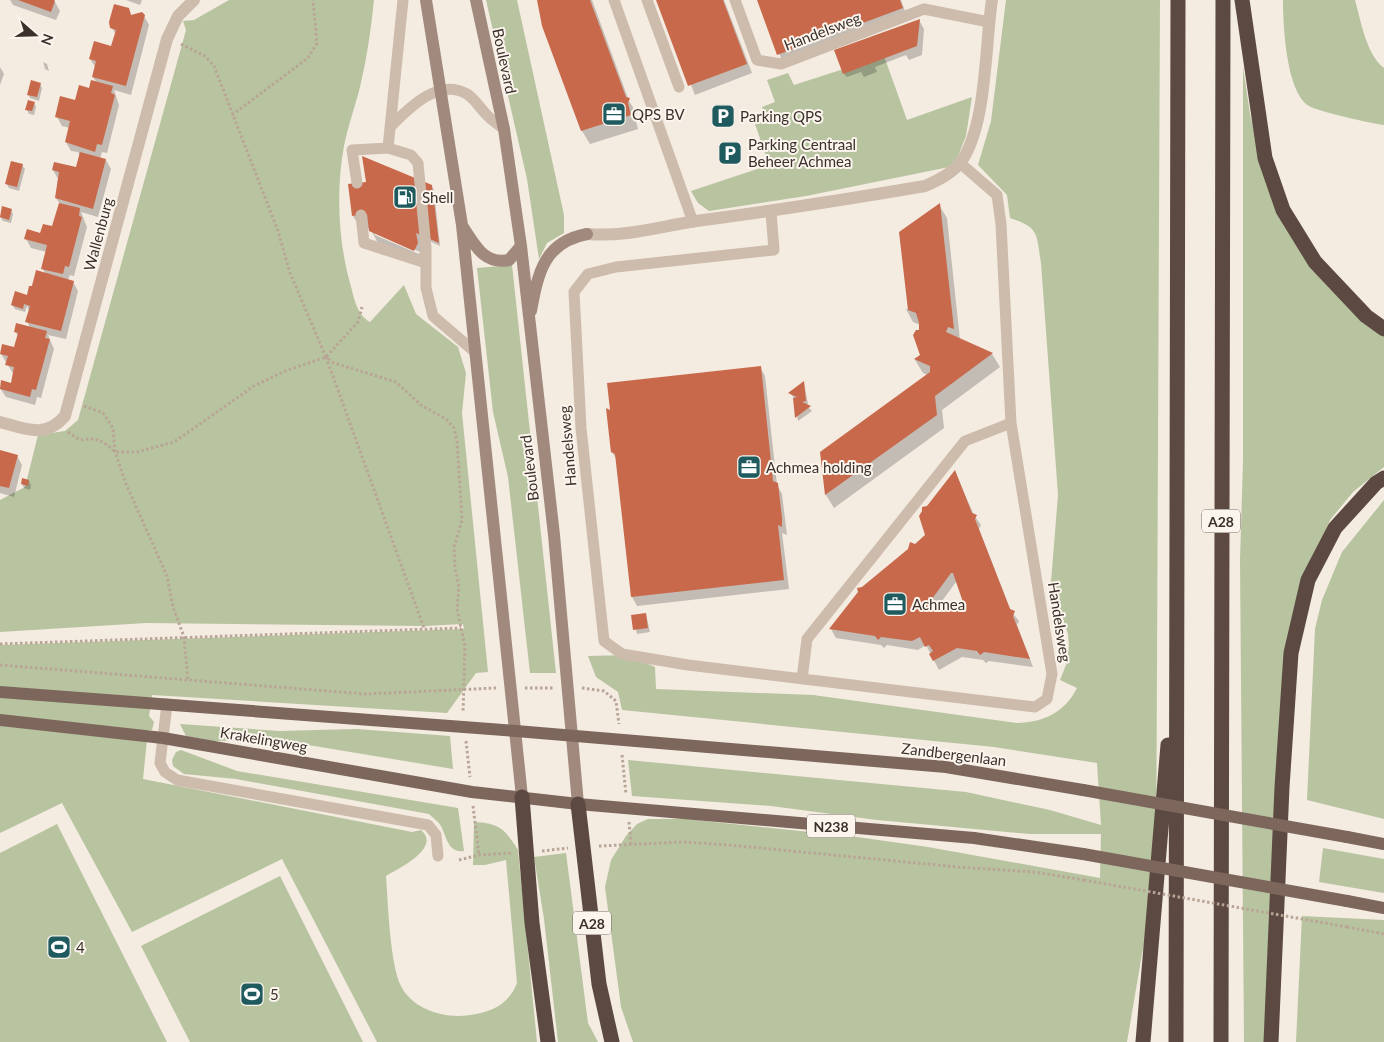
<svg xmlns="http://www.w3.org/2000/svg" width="1384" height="1042" viewBox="0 0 1384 1042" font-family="Lato,sans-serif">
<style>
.green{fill:#b8c4a0}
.shadow{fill:#0003;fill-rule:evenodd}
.building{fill:#c8694b;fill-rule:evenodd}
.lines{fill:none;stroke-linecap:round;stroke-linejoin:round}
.path{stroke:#b9a596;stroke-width:3;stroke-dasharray:2.5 2.5;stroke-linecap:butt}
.service{stroke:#cdbbac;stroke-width:11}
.minor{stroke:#cdbbac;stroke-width:12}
.secondary{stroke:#a18a7d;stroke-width:12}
.primary{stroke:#7d675c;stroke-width:12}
.motorway{stroke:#5c4a42;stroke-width:15}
.path-bridge{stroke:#b9a596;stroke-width:3;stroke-dasharray:2.5 2.5;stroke-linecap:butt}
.primary-bridge{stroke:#7d675c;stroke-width:12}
.labels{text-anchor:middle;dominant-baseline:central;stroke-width:4;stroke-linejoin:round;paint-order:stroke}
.shield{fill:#fbf5ee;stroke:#756b66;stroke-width:1}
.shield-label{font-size:14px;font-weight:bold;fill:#3b302b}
.street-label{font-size:15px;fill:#3b302b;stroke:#fbf5ee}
.poi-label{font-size:15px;fill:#3b302b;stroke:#fbf5ee;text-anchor:start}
</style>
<rect width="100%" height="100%" fill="#f4ebe1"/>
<path class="green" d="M229 0H374C371 29 367 58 360 87 355 107 348 126 344 146 336 189 338 240 350 283 354 297 356 314 370 322L404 285 416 314 458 347 466 373 462 413 488 672 476 673 447 713 152 695 149 716 154 722 152 730H148L143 779 412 832 421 830C442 848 398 869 386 876 388 903 390 965 401 986 413 1010 445 1019 470 1015 492 1012 509 1004 517 983L506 860 485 865H473L474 822C499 823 505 829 518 850L537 1042H377L282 859 132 932 62 803 0 833V645L464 629 463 624 425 626 146 623 0 632V500L25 487 38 435 65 431 78 420 186 30 183 21 194 20Z
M486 0H517L564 215V233L547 243 539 259 527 179Z
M1006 0H1160L1156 889 1142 954 1127 1042H633L621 1007 605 887 611 860 626 836 637 824 648 819H686L857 837 928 847 1100 878 1101 834H1030L877 820 771 806 632 796 628 760 966 792 1050 810 1101 825 1097 763 994 747 622 710 618 692 596 677 588 656 628 655 655 667 656 689 813 695 1017 723C1044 722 1064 713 1077 688L1060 680 1066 665 1069 646 1068 634 1051 582 1058 495 1041 263C1036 234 1040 228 1010 218L1007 195 978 165 991 121Z
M1283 0H1355C1361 21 1366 54 1384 68V125C1373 124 1317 111 1309 106 1286 92 1283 24 1283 0Z
M884 56 907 120 972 97 966 136 954 166 806 196 709 211 698 203 691 191 769 165 755 124 766 120 762 107 775 102 767 80 788 73 794 85Z
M1243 67 1250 114 1258 147 1302 249 1384 329V467L1353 492 1330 520 1297 599 1271 1042H1244L1240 560 1243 462Z
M512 265 556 673H530L508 477 493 412 477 268Z
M1384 500V819L1307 800 1315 629 1322 600 1342 552Z
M180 724 279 731 357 729 450 736 453 769 278 740 212 741 186 736Z
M181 750 237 771 458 808 464 851C448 853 447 838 441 826 438 821 433 818 429 814L236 779 184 774 173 766 172 760 176 752Z
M57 824 167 1042H0V853Z
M1323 848 1384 859V893L1319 882Z
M566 853 588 1023 598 1042H558L544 919 534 857Z
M280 876 363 1042H190L141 946Z
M1302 916 1384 920V1042H1296Z"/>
<path class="shadow" d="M10 0H50L55 2 60 11 56 20 13 5Z
M126 0H142L140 5Z
M539 0H592L629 101 637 114 635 117 638 129 590 144 582 131Z
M658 0H724L752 73 695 95Z
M758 0H901L907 17 783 63Z
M128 9 132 16H144L149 25 131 95 114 90 119 105 107 153 102 152 100 159 106 160 111 169 98 217 81 212 87 227 74 276 70 275 68 280 73 282 78 291 66 339 48 335 54 349 41 398 37 397 35 405 6 397 0 388 11 384 14 375 1 354 15 349 18 336 15 331 30 328 27 321 29 311 27 306 25 312 15 309 12 305 27 299 37 272 46 274 42 268 47 252 31 248 26 239 53 228 60 204 56 198 58 179 53 170 77 169 80 156 78 152 71 151 66 142 70 128 62 126 57 117 97 83 93 77 96 68 90 59 112 47 116 35 112 28Z
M919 20 924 29 922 55 909 60 906 55 875 67 877 72 864 77 861 72 847 77 844 74Z
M43 62 47 64 49 71 45 69Z
M0 67 4 74 0 85Z
M40 84 42 88 39 101 30 98 28 94Z
M34 103 36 107 34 115 29 114 27 110Z
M22 165 25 169 19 191 9 188 6 183Z
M431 186 434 190 440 246 419 236 423 243 425 257 379 245 370 228 361 229 353 216ZM375 232 420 252 419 254 375 235Z
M939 205 947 218 960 340 992 354 1000 367 942 410 944 428 834 508 826 495 822 453 928 375 923 373 915 360 921 355 920 325 913 322 906 309H910Z
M11 210 13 214 11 223 3 221 0 217Z
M760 367 765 376 777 485 782 494 787 535 782 533 789 589 637 606 632 597 617 460 612 452Z
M804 383 808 404 806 405 812 411 798 421 794 398 790 393Z
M0 452 17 456 22 465 14 497 0 493Z
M955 472 974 515 981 525 979 529 1011 611 1019 621 1017 625 1033 667 989 661 986 663 983 660 962 657 939 670 926 645 918 650 887 645 884 648 881 645 836 638 831 629 862 588 927 535V507ZM956 582 967 609 939 605Z
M23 479 29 481 31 485 30 490 24 488 22 484Z
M646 614 650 632 637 634 633 616Z"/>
<path class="building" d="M18 0H54L55 1 51 12Z
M537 0H590L626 97 630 98 628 103 631 115 581 131 542 26Z
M656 0H723L747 64 688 86Z
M757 0H900L903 8 777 55Z
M114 4 129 8 131 15 142 12 145 15 126 86 92 77 96 61 89 59 94 41 111 46 116 30 110 28 109 22Z
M920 19 917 46 843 74 834 50Z
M31 80 41 83 37 97 27 95Z
M91 80 113 86 111 93 115 95 102 145 97 144 95 152 65 142 70 121 55 117 60 96 75 100 79 85 89 88Z
M28 100 35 102 32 111 25 110Z
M80 152 106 159 93 209 55 198 59 172 52 170 54 162 76 167Z
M362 156 432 185 439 243 416 233 418 243 414 251 369 231 367 214 352 216 348 184 366 182Z
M11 161 23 164 17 187 5 184Z
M59 203 80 208 79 216 82 217 69 267 65 266 63 274 41 269 47 245 24 239 27 229 40 233 43 224 52 226Z
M940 203 954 329 948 327 946 332 993 353 935 396 937 415 825 495 820 452 930 372V366L914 359 920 355 913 335 916 330H919V323L916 313 908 310 899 232Z
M2 206 12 209 9 220 0 217Z
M36 270 74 281 61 331 25 322 30 306 24 304 23 309 11 305 15 291 27 295 29 286H32Z
M16 323 47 331 45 338 50 339 36 390 32 389 30 397 0 389 1 380 11 383 14 367 5 365 8 356 0 354 2 344 14 347 18 333 14 332Z
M761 366 773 481 778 483 782 518V527L778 525 784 580 631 597 615 454 611 452 610 444 606 408 610 410 607 383Z
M804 381 806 401 802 402 811 406 795 418 793 398 797 397 788 393Z
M0 450 18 455 9 488 0 486Z
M955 470 972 513 977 515 975 519 1010 609 1015 611 1013 616 1030 659 984 652 980 655 977 651 957 648 933 661 929 654 933 651 929 645 925 647 920 637 912 641 881 637 878 640 875 636 829 629 858 592 857 588 862 587 908 549 910 542 915 544 925 535 919 516 922 511V507L927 506ZM951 573H953L965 608 929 603Z
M22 478 29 480 28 486 21 484Z
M646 613 648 628 633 630 631 615Z"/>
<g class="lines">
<path class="path" d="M181 44 205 56 214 66 278 231 290 273 326 357 334 363 396 382 421 405 446 419 454 428 457 441 462 520 454 547 455 568 459 587 457 609 465 646 463 713
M232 115 308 58 317 43 313 0
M326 357 424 628
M84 406 103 413 113 428 115 452 126 484 167 576 173 607 184 637 188 681
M68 432 80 440C96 437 103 440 115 452H137L174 442 254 386 285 371 326 357 358 322 362 307
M0 644 461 628
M0 665 365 694 496 688
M525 688H553
M582 688 604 691 616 701 619 724
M466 741 470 777
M622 755 626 794
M473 806 479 855
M629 822 631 844
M599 846 683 842 729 845 958 867 1034 872 1084 880
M542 851 568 848
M459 860 479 855 511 853
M1347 927 1384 934"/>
<path class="service" d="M403 0 388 148 411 155 418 163 426 248V288L433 316 475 352
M614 0 693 222
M647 0 679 87
M735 0 757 60 781 64 924 9 989 22
M390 127C408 109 438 77 467 94 475 99 479 107 486 114 491 120 498 124 504 129
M357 183 352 150 388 148
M771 212 774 250 616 267 588 274 574 292 581 428 604 641 622 654 688 665 1035 707 1047 699 1052 674 1011 423 1001 224 997 195 960 163
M361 215 364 243 426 263
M802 679 807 639 965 441 1011 423
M167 704 160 763 165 772 177 780 428 825 436 835 438 856"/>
<path class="minor" d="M587 234C628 237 657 227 696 221 772 211 849 199 925 186 937 181 952 173 960 163 987 128 985 44 992 0
M0 422C26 429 45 439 65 416L167 39 178 16 194 0"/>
<path class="secondary" d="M426 0 462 225 522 797
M476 0 504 129 521 246 554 535 578 804
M463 227C475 245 484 265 509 260L521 246
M531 311C538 273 544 242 587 234"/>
<path class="primary" d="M0 692 516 731 946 767 1083 790
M0 720 163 738 472 792 578 804 974 838 1083 854
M1347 837 1384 844
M1347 901 1384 908"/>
<path class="motorway" d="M1242 0 1265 158 1283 210 1315 262 1366 316 1384 329
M522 797 532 923 548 1042
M578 804 599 984 612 1042
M1143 1042 1168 745
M1176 1042 1178 0
M1221 1042 1223 0
M1271 1042 1282 787 1291 653 1308 580 1335 528 1376 483 1384 478"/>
<path class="path-bridge" d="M1084 880 1347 927"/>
<path class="primary-bridge" d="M1083 790 1347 837
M1083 854 1347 901"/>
</g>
<defs>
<g id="office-square" transform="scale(1.25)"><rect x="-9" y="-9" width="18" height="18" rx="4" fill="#1f5a5e" stroke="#fbf5ee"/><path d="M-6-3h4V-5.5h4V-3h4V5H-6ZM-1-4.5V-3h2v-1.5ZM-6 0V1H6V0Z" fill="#fff"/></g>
<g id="parking-square" transform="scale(1.25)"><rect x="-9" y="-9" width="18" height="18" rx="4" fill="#1f5a5e" stroke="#fbf5ee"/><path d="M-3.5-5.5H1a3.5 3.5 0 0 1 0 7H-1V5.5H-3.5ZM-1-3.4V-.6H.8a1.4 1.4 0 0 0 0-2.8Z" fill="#fff"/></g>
<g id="fuel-square" transform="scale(1.25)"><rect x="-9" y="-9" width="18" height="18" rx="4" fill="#1f5a5e" stroke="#fbf5ee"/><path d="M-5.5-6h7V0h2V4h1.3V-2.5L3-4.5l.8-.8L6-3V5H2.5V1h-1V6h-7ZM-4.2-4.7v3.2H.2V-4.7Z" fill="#fff"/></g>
<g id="stadium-square" transform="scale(1.25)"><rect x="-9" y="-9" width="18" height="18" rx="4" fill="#1f5a5e" stroke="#fbf5ee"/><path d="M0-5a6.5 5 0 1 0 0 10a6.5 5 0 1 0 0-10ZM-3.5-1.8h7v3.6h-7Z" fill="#fff"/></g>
</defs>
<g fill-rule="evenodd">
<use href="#office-square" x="614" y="114"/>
<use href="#parking-square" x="723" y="116"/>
<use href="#parking-square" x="730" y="153"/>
<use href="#fuel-square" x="405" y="197"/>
<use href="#office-square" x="749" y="467"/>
<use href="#office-square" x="895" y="604"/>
<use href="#stadium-square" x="59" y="947"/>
<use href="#stadium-square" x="252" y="994"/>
</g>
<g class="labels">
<g class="shield">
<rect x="1202" y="509.5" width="38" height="23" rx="4"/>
<rect x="807" y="814.5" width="48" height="23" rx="4"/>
<rect x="573" y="911.5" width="38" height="23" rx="4"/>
</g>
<g class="shield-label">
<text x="1221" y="521">A28</text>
<text x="831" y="826">N238</text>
<text x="592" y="923">A28</text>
</g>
<g class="street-label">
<text transform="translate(822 31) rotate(-21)">Handelsweg</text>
<text transform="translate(505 61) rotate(78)">Boulevard</text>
<text transform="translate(98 234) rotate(-75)">Wallenburg</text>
<text transform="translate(567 446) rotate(-95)">Handelsweg</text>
<text transform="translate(529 468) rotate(-97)">Boulevard</text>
<text transform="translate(1060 622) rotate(81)">Handelsweg</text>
<text transform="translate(264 739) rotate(10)">Krakelingweg</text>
<text transform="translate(954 754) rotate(7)">Zandbergenlaan</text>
</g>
<g class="poi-label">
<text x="632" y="114">QPS BV</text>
<text x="740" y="116">Parking QPS</text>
<text x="748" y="144">Parking Centraal<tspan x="748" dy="17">Beheer Achmea</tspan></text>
<text x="422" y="197">Shell</text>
<text x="766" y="467">Achmea holding</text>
<text x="912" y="604">Achmea</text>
<text x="76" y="947">4</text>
<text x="270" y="994">5</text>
</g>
</g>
<g transform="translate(35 35) rotate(110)" stroke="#fbf5ee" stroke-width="4" paint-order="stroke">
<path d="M0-4L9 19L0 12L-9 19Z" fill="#3b302b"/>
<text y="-8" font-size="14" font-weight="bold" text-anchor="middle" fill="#3b302b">N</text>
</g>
</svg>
